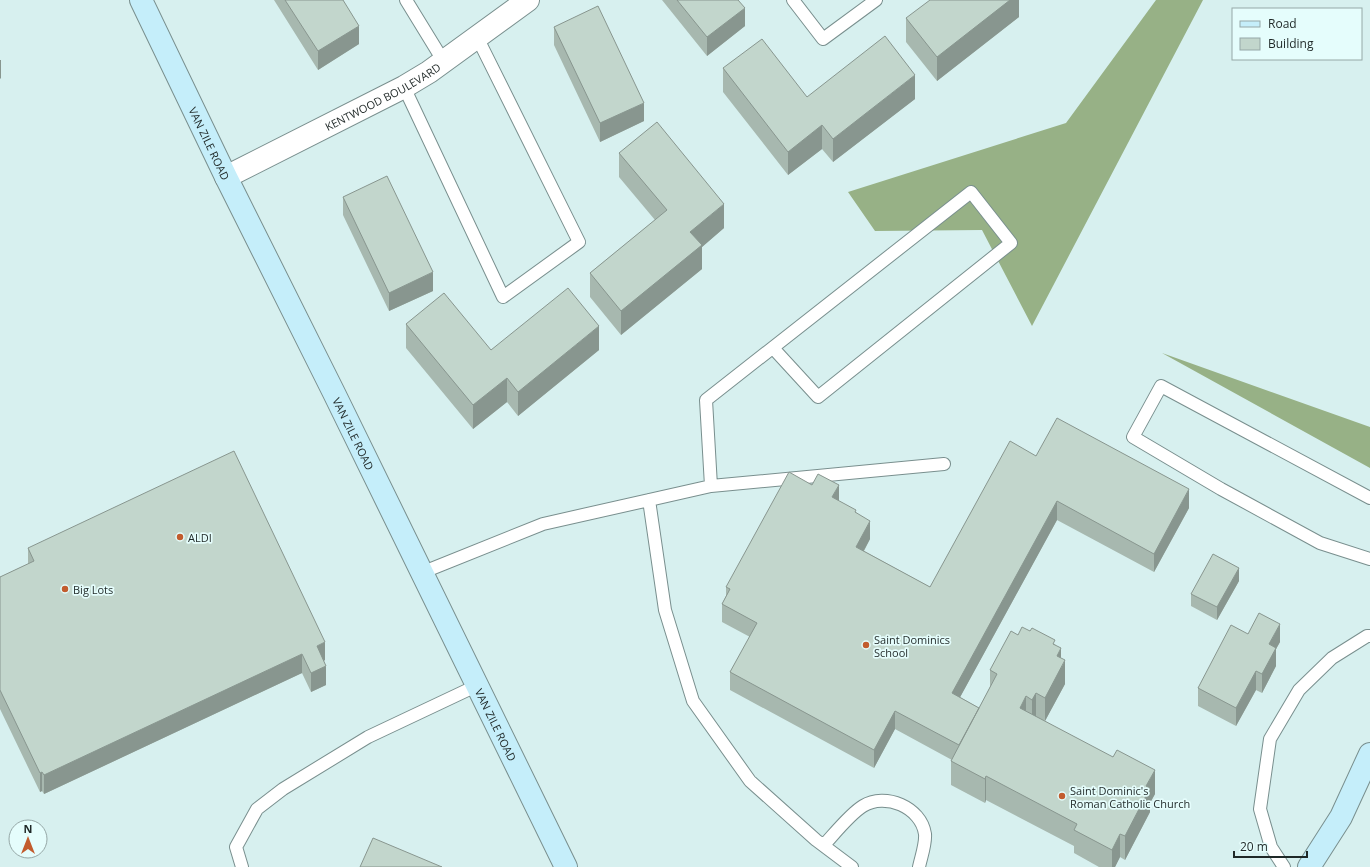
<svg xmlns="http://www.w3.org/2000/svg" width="1370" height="867" viewBox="0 0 1370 867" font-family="'Open Sans',sans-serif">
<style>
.forest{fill:#97b186}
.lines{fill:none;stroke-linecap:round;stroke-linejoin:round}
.lane-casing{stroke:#798f8e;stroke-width:14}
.street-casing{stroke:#798f8e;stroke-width:24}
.secondary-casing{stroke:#798f8e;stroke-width:24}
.lane{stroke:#fff;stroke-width:12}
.street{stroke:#fff;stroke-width:22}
.secondary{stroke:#c5eefa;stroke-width:22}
.wall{fill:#a7b8af}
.shaded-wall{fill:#88968f}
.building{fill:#c2d6cc;stroke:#88968f}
.poi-dot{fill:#c25c2e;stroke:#e5fdfc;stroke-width:1.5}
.labels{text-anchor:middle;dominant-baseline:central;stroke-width:3.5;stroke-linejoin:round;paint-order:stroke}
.street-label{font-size:11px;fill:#1f2827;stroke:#e5fdfc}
.poi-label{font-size:11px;fill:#1f2827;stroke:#e5fdfc;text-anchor:start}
</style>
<rect width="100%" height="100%" fill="#d7f0ef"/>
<path class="forest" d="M1156 0H1203L1032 326 982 230 875 231 848 192 1066 123Z
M1162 353 1370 427V468Z"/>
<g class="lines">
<g class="lane-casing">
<path id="lane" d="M406 0 444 62
M793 0 823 39 876 0
M404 87 503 297 579 242 477 37
M711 486 944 464
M1370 498 1161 386 1133 437 1221 489 1320 543 1370 559
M649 500 665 610 693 701 750 781 816 840 852 867
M421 573 543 524 711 486 706 400 971 192 1011 243 818 397 773 348
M824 845C835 833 850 814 863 806 885 792 921 807 925 834 926 844 921 857 919 867
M242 867 236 847 257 809 283 789 368 737 476 686
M1284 867 1271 847 1260 809 1270 739 1299 690 1332 658 1367 636H1370"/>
</g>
<g class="street-casing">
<g id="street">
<path id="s1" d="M226 177 404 87 429 72 528 0"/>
</g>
</g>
<g class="secondary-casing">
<g id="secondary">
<path id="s2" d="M141 0 226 177 334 393 566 867"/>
<path d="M1309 867 1341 817 1370 754"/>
</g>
</g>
<use href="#lane" class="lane"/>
<use href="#street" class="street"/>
<use href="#secondary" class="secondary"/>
</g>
<path class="wall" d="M274 0H343L359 44 318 70Z
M662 0H738L745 26 707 56Z
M1019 0V17L937 81 906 42V18Z
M554 27 644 121 600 142 554 45Z
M723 68 807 97 915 99 833 162 822 149 788 175 723 92Z
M619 153 724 228 702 247V269L621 335 590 297V273L655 220 619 177Z
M343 197 433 291 389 311 343 215Z
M406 324 491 350H599L518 416 507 402 473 429 406 348Z
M1036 456 1189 508 1154 572 1057 520 960 697 979 708 990 687V670L1018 635 1055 644 1061 659 1065 684 1045 721 1155 794 1150 803V812L1125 860 1120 857 1115 867H1099L1074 853V846L986 800 985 803 951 785V761L952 760 895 729 874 768 730 690V672L750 637 722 622V604L726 596V587L839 501 856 512 870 539 864 551 930 587Z
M28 548 325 660 324 661 326 685 311 692 302 673 44 794 42 791 40 792 0 709V577L28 564Z
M1239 581 1217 620 1191 606V594Z
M1248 634 1280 642 1276 649V666L1262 693 1256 690 1236 726 1198 706V688Z"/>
<path class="shaded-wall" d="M1008 0H1019V17L937 81V57Z
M745 8V26L707 56V37Z
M359 26V44L318 70V51Z
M0 60H1V78L0 79Z
M915 75V99L833 162V139Z
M644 103V121L600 142V123Z
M822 125V149L788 175V152Z
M724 204V228L702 247V269L621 335V311L690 232Z
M433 272V291L389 311V293Z
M599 326V350L518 416V392Z
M507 378V402L473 429V405Z
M839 485V503L832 497Z
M1189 489V508L1154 572V554Z
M1057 501V520L952 712V693Z
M870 521V539L856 565V547Z
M1239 568V581L1217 620V607Z
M1280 624V642L1276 649V666L1262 693V674L1269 644Z
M325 642V660L317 664V646Z
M1061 648V668L1065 660V684L1045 721V698L1057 656Z
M302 654V673L44 794V775Z
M326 666V685L311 692V673Z
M1256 671V690L1236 726V708Z
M1036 693V717L1032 724V700Z
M1026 696V720L1020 708Z
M895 711V729L874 768V750Z
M1155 770V794L1150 803V812L1125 860V836L1146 786Z
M42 772V791L40 792V773Z
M986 776V800L985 803V779Z
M1120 834V857L1115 867H1112V850Z"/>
<path class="building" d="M285 0H343L359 26 318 51Z
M677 0H738L745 8 707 37Z
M930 0H1010L937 57 906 18Z
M598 6 644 103 600 123 554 27Z
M885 36 915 75 833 139 822 125 788 152 723 68 762 39 807 97Z
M657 122 724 204 690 232 702 245 621 311 590 273 667 210 619 153Z
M387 176 433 272 389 293 343 197Z
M568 288 599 326 518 392 507 378 473 405 406 324 444 293 491 350Z
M1057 418 1189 489 1154 554 1057 501 952 693 979 708 959 745 895 711 874 750 730 672 757 623 722 604 730 589 726 587 789 472 812 485 818 474 839 485 832 497 856 510 855 512 870 521 856 547 930 587 1010 441 1036 456Z
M234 451 325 642 317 646 326 666 311 673 302 654 44 775 42 772 40 773 0 690V577L34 561 28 548Z
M1213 554 1239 568 1217 607 1191 594Z
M1259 613 1280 624 1269 644 1276 648 1262 674 1256 671 1236 708 1198 688 1231 625 1248 634Z
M1022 627 1030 631 1032 628 1055 640 1053 644 1061 648 1057 656 1065 660 1045 698 1036 693 1032 700 1026 696 1020 708 1113 757 1117 750 1155 770 1146 786 1150 788 1125 836 1120 834 1112 850 1074 830 1077 824 986 776 985 779 951 761 997 674 990 670 1011 631 1018 635Z
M373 838 442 867H360Z"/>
<g class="poi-dot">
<circle cx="180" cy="537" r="4"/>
<circle cx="65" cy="589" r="4"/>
<circle cx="866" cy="645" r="4"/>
<circle cx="1062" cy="796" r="4"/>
</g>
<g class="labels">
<g class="street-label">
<text stroke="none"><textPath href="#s1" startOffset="176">KENTWOOD BOULEVARD</textPath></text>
<text stroke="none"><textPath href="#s2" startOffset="159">VAN ZILE ROAD</textPath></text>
<text stroke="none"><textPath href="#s2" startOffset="483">VAN ZILE ROAD</textPath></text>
<text stroke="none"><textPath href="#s2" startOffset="807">VAN ZILE ROAD</textPath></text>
</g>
<g class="poi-label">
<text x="188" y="537">ALDI</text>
<text x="73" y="589">Big Lots</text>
<text x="874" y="639">Saint Dominics<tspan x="874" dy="13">School</tspan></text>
<text x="1070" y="790">Saint Dominic's<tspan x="1070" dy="13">Roman Catholic Church</tspan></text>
</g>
</g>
<rect x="1232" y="8" width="130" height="52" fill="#e5fdfc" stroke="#96a8a7"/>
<rect x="1240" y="21" width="20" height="6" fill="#c5eefa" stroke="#96a8a7"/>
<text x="1268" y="28" font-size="12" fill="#1f2827">Road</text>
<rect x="1240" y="38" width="20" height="12" fill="#c2d6cc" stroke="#96a8a7"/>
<text x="1268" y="48" font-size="12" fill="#1f2827">Building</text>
<g transform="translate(28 839)"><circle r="19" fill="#e5fdfc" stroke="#96a8a7"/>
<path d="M0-3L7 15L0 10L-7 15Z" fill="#c25c2e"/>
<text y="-6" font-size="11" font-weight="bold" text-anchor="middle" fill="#1f2827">N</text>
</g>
<path d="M1234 851v6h73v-6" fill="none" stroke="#1f2827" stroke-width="2"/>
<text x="1240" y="851" font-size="12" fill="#1f2827" stroke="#e5fdfc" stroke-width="3" paint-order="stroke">20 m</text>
</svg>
